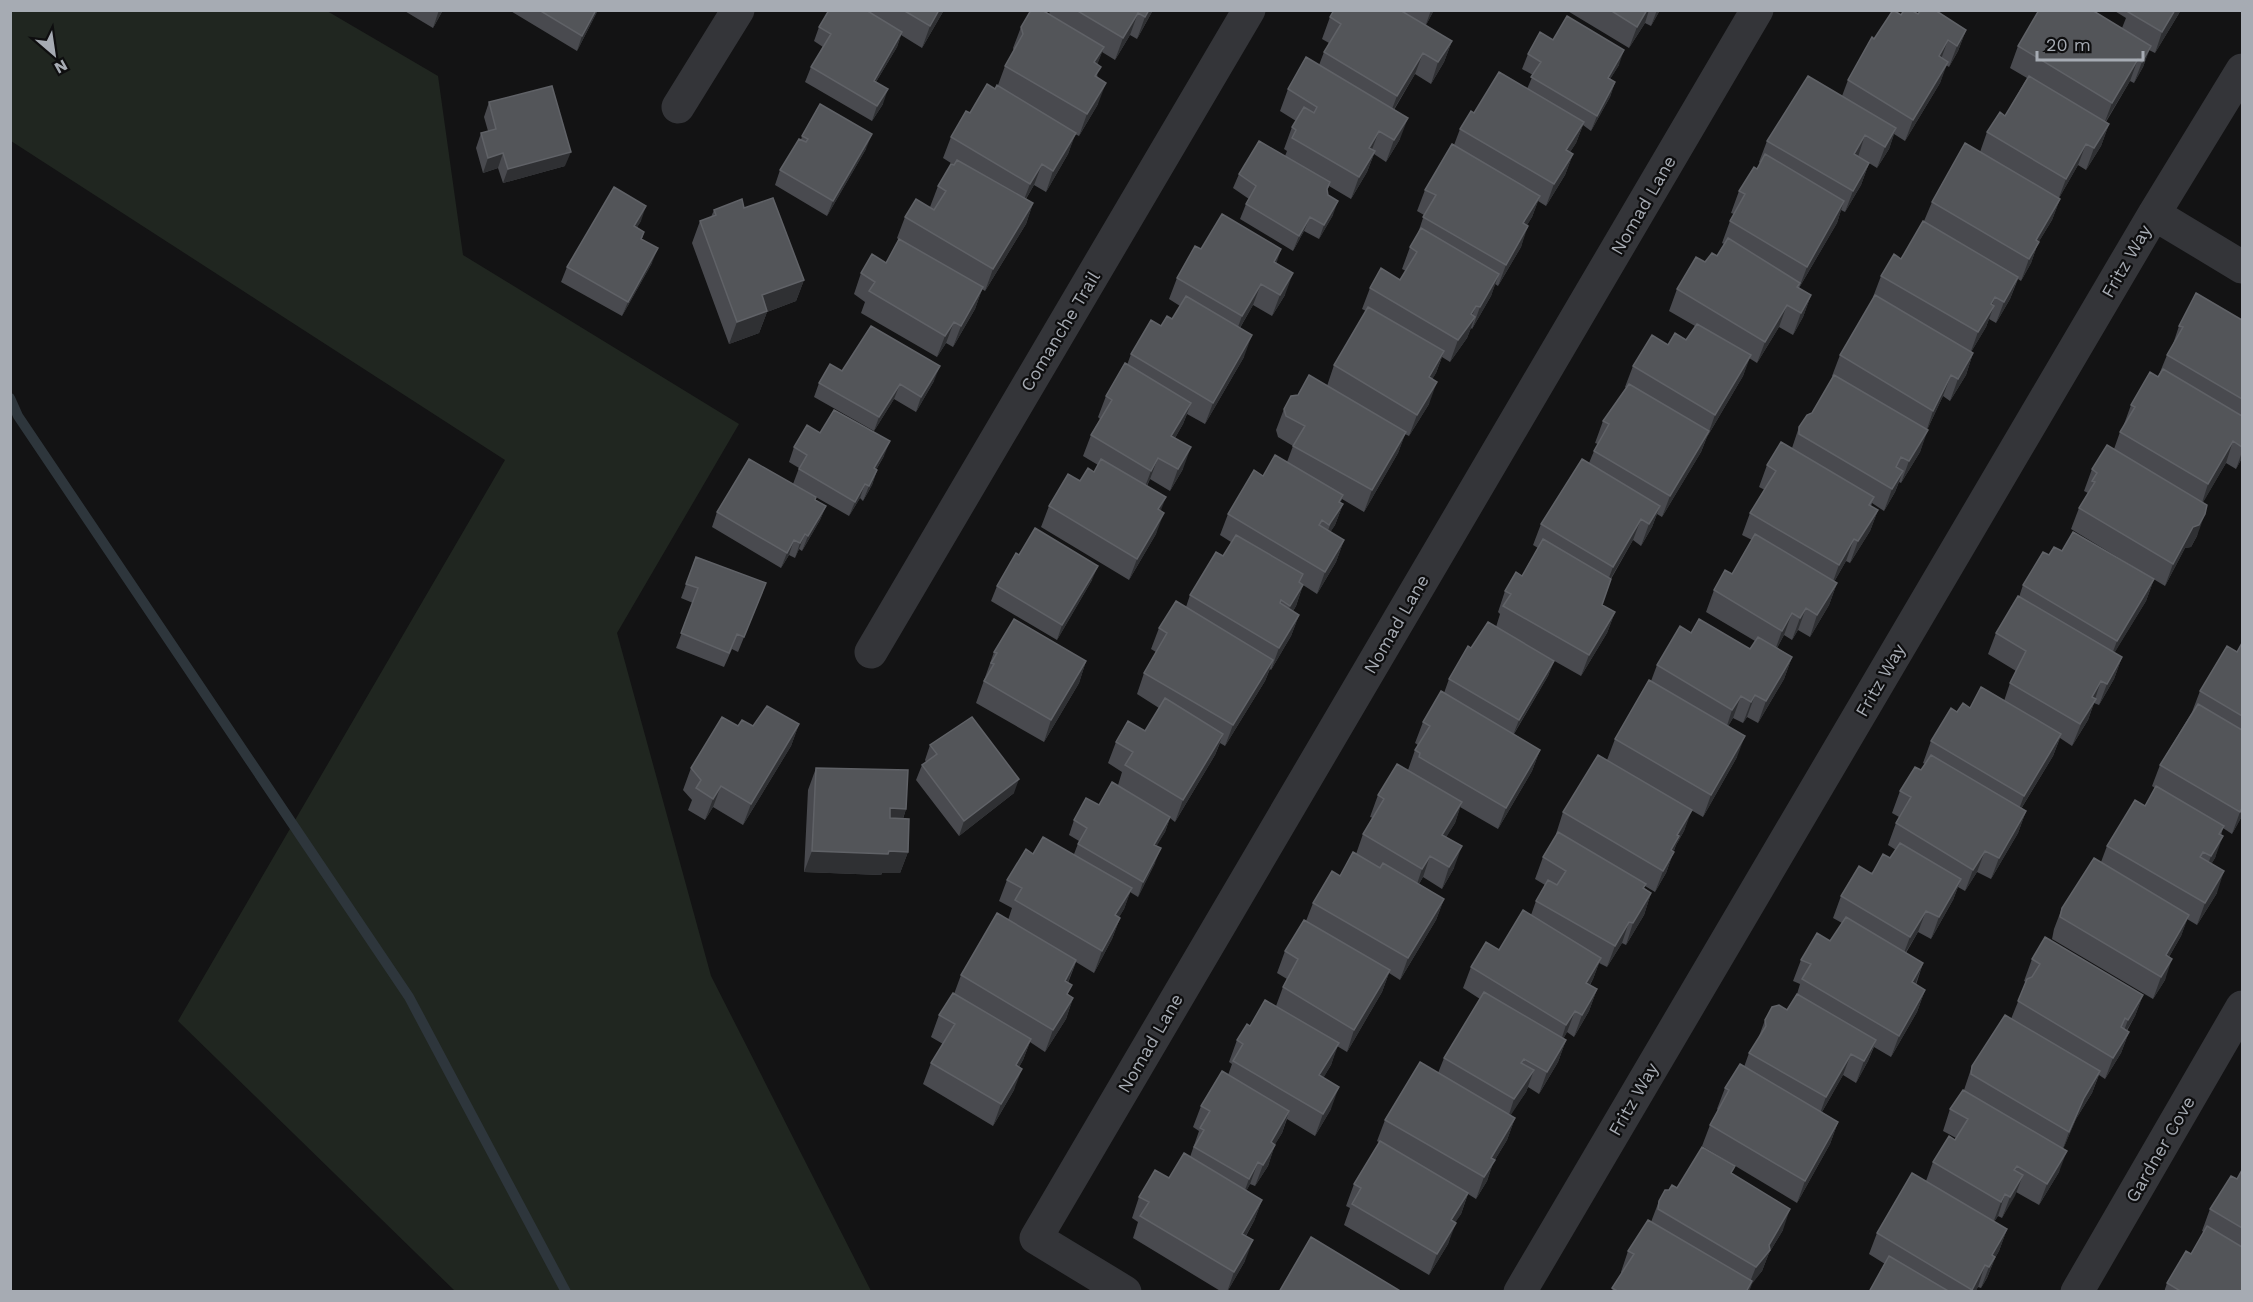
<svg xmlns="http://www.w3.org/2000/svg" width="2253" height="1302" viewBox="0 0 2253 1302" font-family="'Work Sans',sans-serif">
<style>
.grass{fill:#202620}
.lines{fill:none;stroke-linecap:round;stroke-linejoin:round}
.stream{stroke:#2e363c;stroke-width:10}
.street{stroke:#343539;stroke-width:33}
.wall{fill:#494a4f}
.shaded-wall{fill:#2f3033}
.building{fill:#535559;stroke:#606267;stroke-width:1.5}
.labels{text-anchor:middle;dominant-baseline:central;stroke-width:4.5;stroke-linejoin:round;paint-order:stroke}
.street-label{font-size:18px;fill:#a6abb3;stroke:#0e0e0f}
</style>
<rect width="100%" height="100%" fill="#131314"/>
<path class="grass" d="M10 11H327L438 76 463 255 739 424 617 633 711 976 871 1291H455L178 1021 505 460 11 141Z"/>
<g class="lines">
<path class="stream" d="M10 398 18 416 409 997 566 1292"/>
<path class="street" d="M678 107 738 10
M2154 214 2242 267
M871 652 1249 10
M1125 1292 1036 1238 1757 10
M1520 1292 2154 214 2242 70
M2077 1292 2242 1007"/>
</g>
<path class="wall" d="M403 10H443L433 28Z
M509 10H598L577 51Z
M829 10H944L922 48 901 35 897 47 876 82 883 104 872 121 805 82 811 67 823 47 814 41 819 27Z
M1050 10H1153L1137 39 1130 35 1115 60 1102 52 1097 64 1098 104 1079 136 1075 134 1068 154 1046 192 1034 185 1026 199 1033 203 1026 224 985 291 982 289 975 309 953 347 946 343 937 357 861 313 865 302 854 294 861 273 886 263 899 240 897 238 905 217 930 207 938 186 954 165 943 158 951 137 970 113 998 85 1005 66 1014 51 1013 48 1021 27 1049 15Z
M1334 10H1434L1426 25 1452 41 1444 62 1431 84 1415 74 1394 110 1400 139 1386 162 1374 154 1367 172 1351 199 1329 186 1327 191 1333 215 1319 239 1304 231 1293 251 1240 219 1246 204 1249 199 1233 188 1239 174 1285 156 1287 151 1284 149 1292 127 1296 121 1280 111 1288 89 1319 65 1324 52 1329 43 1322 39 1330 17Z
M1566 10H1660L1651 26 1645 23 1629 48Z
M2113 10H2181L2155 53 2149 50 2143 67 2134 83 2130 81 2106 122 2109 124 2101 146 2086 170 2078 165 2059 198 2060 199 2052 220 2038 243 2031 263 2021 281 2018 279 2010 299 1996 323 1989 319 1986 327 1971 352 1973 353 1966 375 1950 401 1943 396 1927 430 1920 452 1901 483 1899 482 1895 492 1884 511 1872 503 1871 506 1878 510 1870 531 1850 563 1846 561 1834 582 1837 583 1829 605 1810 637 1798 630 1792 640 1784 635 1777 648 1792 657 1784 679 1758 723 1747 717 1743 723 1733 718 1728 726 1737 757 1703 817 1691 810 1684 831 1676 845 1666 873 1655 892 1645 886 1644 888 1651 893 1644 915 1626 945 1622 943 1607 967 1599 963 1593 979 1590 985 1597 989 1589 1011 1574 1037 1567 1032 1563 1039 1566 1040 1558 1062 1539 1094 1528 1087 1526 1092 1510 1115 1515 1118 1507 1140 1493 1163 1487 1181 1476 1199 1468 1194 1461 1214 1455 1222 1448 1244 1429 1275 1344 1225 1350 1208 1346 1206 1354 1184 1380 1143 1377 1141 1385 1120 1438 1073 1444 1058 1480 999 1463 988 1471 967 1499 950 1531 915 1536 901 1545 885 1535 879 1543 857 1557 834H1556L1563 812 1607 760 1615 739 1651 681 1657 665 1691 633 1750 649 1755 641 1706 612 1714 590 1732 574 1752 540 1742 535 1750 513 1765 490 1759 487 1767 465 1792 448 1799 427 1812 413 1833 377 1832 376 1840 355 1874 298 1873 297 1881 276 1901 259 1924 221 1932 202 1980 152 1987 132 2005 116 2027 78 2010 68 2018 46 2122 28 2126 18Z
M1918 14 1966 30 1958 51 1949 67 1946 65 1940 83 1905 141 1894 134 1889 149 1877 168 1864 160 1869 163 1861 185 1845 212 1841 210 1837 223 1799 288 1811 295 1803 317 1793 335 1779 327 1757 363 1749 358 1743 376 1707 437 1701 452 1662 517 1657 514 1652 527 1641 546 1633 540 1611 579 1602 605 1615 612 1607 633 1581 676 1521 642 1554 661 1548 676 1514 734 1540 750 1532 771 1498 829 1460 807 1455 823 1446 837 1454 868 1442 889 1423 877 1419 884 1444 899 1436 920 1400 980 1389 973 1382 992 1347 1052 1337 1046 1331 1065 1323 1078 1331 1109 1315 1136 1287 1119 1282 1133 1275 1144 1268 1166 1255 1186 1250 1184 1246 1191 1262 1200 1254 1221 1246 1236 1245 1261 1227 1292H1222L1133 1238 1138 1222 1132 1218 1139 1197 1169 1178 1190 1157 1199 1131 1193 1127 1201 1106 1228 1075 1232 1064 1229 1062 1237 1040 1250 1026 1276 1006 1283 987 1287 979 1277 973 1285 951 1306 921 1313 903 1340 876 1356 854 1363 834 1373 818 1370 817 1378 795 1408 770 1415 750 1418 745 1415 743 1423 722 1444 693 1449 679 1471 648 1496 627 1500 614 1498 612 1505 591 1522 576 1538 548 1533 545 1541 524 1589 463 1594 451 1598 444 1595 443 1603 421 1626 388 1625 387 1633 366 1668 345 1686 340 1695 326 1669 311 1677 289 1705 262 1717 256 1724 244 1722 243 1730 221 1734 214 1731 213 1739 191 1757 169 1760 163 1759 162 1767 141 1842 96 1848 80 1874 39 1901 15Z
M1553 40 1619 65 1610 79 1615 82 1610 97 1591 131 1583 125 1576 143 1570 152 1573 154 1565 175 1546 206 1538 201 1532 217 1527 225 1521 247 1498 286 1495 284 1491 296 1472 329 1471 328 1467 338 1450 362 1442 357 1436 373 1432 379 1429 404 1409 436 1405 434 1398 453 1364 512 1342 499 1340 503 1343 504 1335 525 1330 532 1344 540 1336 562 1317 594 1303 585 1296 606 1293 611 1299 615 1291 636 1271 670 1270 669 1265 681 1225 746 1220 743 1215 755 1175 822 1170 818 1165 832 1156 846 1155 863 1138 897 1130 892 1124 909 1119 917 1120 918 1112 939 1094 973 1076 962 1068 983V995L1073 998 1066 1019 1045 1052 1030 1042 1023 1060 1019 1067 1014 1090 993 1126 923 1084 931 1063 943 1044 931 1037 939 1015 954 994 961 975 1008 920 1012 908 999 901 1007 880 1033 854H1074L1079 841 1069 835 1074 820 1099 805 1118 785 1122 772 1108 763 1116 742 1145 731 1159 708 1137 694 1144 673 1156 652 1151 649 1159 628 1186 607 1190 595 1223 556 1231 542 1220 535 1228 514 1263 476 1287 462 1293 446 1278 437 1276 430 1284 409 1327 386 1334 365 1366 311 1362 309 1370 288 1400 280 1406 271 1402 269 1410 247 1417 236 1424 215 1417 211 1425 190 1454 145 1460 129 1474 113 1527 89 1533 75 1522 69 1528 54Z
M489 102 565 166 503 183 498 168 483 173 476 148 481 133 488 131 484 117Z
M802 136 866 149 827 216 775 185 780 170 801 140Z
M744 208 804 280 796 301 767 312 759 333 729 344 692 243 700 221 711 217 714 210Z
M641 221 637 227 644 232 642 239 652 263 622 316 561 282 567 267Z
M1201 249 1276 263 1285 295 1272 316 1253 305 1240 328 1244 357 1205 424 1187 414 1183 424 1175 438 1183 469 1170 491 1150 479 1147 486 1161 511 1156 534 1129 580 1041 527 1049 506 1094 472 1098 465 1083 456 1091 435 1100 419 1098 417 1106 396 1127 365 1131 354 1161 326 1172 319 1180 306 1169 299 1177 278Z
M2242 320V458L2236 469 2226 463 2203 502 2197 536 2191 547 2185 548 2165 586 2071 529 2079 508 2088 493 2084 491 2092 469 2114 449 2120 432 2123 427 2131 405 2158 377 2167 355 2172 347 2179 326Z
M842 371 934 381 916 412 894 399 874 431 814 397 819 383Z
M820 433 884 456 876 470H877L872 485 863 501 860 498 849 516 793 484 799 468 789 462 794 447Z
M815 500 826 506 820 520 802 551 799 549 795 558 789 555 781 568 712 527 717 512Z
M2062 551 2154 579 2146 601 2114 653 2122 657 2114 679 2099 705 2094 703 2088 720 2072 746 2060 738 2053 756 2021 809 2026 811 2018 833 1991 879 1977 872 1965 891 1958 887 1953 900 1931 939 1918 932 1906 953 1923 963 1916 985 1925 990 1917 1012 1891 1057 1874 1047 1868 1061 1856 1083 1843 1075 1822 1112 1838 1122 1830 1144 1797 1203 1702 1146 1710 1125 1718 1110 1717 1109 1725 1088 1744 1067 1749 1053 1758 1039 1765 1020 1787 1010 1797 994 1800 984 1793 981 1801 960 1830 941 1842 923 1833 918 1841 896 1890 858 1896 850 1888 845 1896 823 1899 817 1892 813 1900 791 1921 770 1925 764 1923 763 1931 741 1957 712 1970 708 2004 701 2010 683 2016 671 1988 654 1996 633 2019 597 2023 585 2049 555Z
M1019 555 1092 580 1057 640 991 601 997 586Z
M696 557 760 598 738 652 732 649 724 667 676 648 693 603 681 598Z
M2242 643V816L2232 834 2223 828 2215 858 2211 864 2217 893 2197 925 2187 919 2181 936 2169 957 2165 980 2153 999 2052 939 2054 929 2062 908 2101 862 2107 846 2145 806 2155 788 2152 786 2160 765 2192 712 2200 691 2237 652Z
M994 652 1086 661 1079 683 1044 742 976 703Z
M799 724 791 746 743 825 713 807 705 820 688 810 692 800 683 790 691 768 738 726H753Z
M930 745 1014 793 959 836 916 780 922 765 926 762 925 760Z
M816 768 906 809 903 819 908 852 900 873H882L881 875 804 872 808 790Z
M2032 959 2143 995 2135 1016 2127 1031 2129 1032 2121 1053 2105 1079 2099 1075 2092 1093 2076 1119 2063 1149 2059 1172 2039 1205 2016 1192 2002 1218 1998 1216 1994 1222 2007 1229 1999 1251 1995 1258 1987 1278 1981 1288 1978 1287 1975 1292H1869L1885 1264 1869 1254 1877 1233 1926 1181 1933 1162 1956 1138 1943 1131 1950 1109 1964 1090 1972 1066 2011 1019 2026 982 2024 981Z
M2242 1170V1292H2164L2167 1283 2191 1254 2204 1232 2202 1231 2210 1209 2237 1179Z
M1732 1174 1783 1230 1769 1253 1762 1271 1751 1284 1749 1292H1611L1622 1273 1621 1272 1628 1251 1651 1222 1659 1201 1677 1188Z"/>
<path class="shaded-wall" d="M439 10H443L433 28Z
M596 10H598L577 51 582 36Z
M939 10H944L922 48 930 26Z
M1149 10H1153L1137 39 1145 17Z
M1431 10H1434L1425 27 1430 13Z
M1647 10H1649L1645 23 1629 48 1637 27Z
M1657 10H1660L1651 26Z
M2175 10H2181L2155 53 2162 32Z
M1138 13 1130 35 1115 60 1123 38Z
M1966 30 1958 51 1949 67 1957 46Z
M902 32 897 47 868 95 874 81Z
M1948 40 1940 62 1939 56Z
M1452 41 1444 62 1431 84 1438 62Z
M2151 46 2143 67 2134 83 2142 62Z
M1104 47 1096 68 1094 62Z
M1624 50 1619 65 1602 92 1608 78Z
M1423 53 1415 74 1389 117 1397 96Z
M2138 59 2130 81 2104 124 2112 103Z
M1948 62 1940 83 1905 141 1913 120Z
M1615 82 1610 97 1591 131 1597 116Z
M1106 83 1098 104 1079 136 1087 114Z
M888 89 883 104 872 121 877 106Z
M1408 118 1400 139 1386 162 1394 140Z
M1584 122 1576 143 1558 171 1566 150Z
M2109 124 2101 146 2086 170 2094 148Z
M1896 128 1889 149 1877 168 1885 147Z
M1379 131 1371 152 1369 148Z
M1076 133 1068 154 1046 192 1053 171Z
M872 134 866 149 827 216 833 201Z
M1865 135 1858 157 1854 154Z
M2086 144 2078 165 2058 200 2066 179Z
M1375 151 1367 172 1351 199 1359 177Z
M571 152 565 166 503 183 508 169Z
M503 153 498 168 483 173 488 158Z
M1573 154 1565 175 1546 206 1554 184Z
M1869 163 1861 185 1845 212 1853 191Z
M1042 164 1034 185 1022 205 1030 184Z
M1540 196 1532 217 1515 244 1523 223Z
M2060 199 2052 220 2038 243 2031 263 2021 281 2029 259 2032 254 2028 261 2036 240Z
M1338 201 1333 215 1319 239 1324 225Z
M1844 201 1837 223 1799 288 1807 267Z
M1033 203 1026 224 985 291 993 269Z
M646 206 641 221 629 240 634 226Z
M1310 217 1304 231 1293 251 1299 236Z
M1528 226 1521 247 1498 286 1506 265Z
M658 248 652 263 622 316 628 302Z
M1281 249 1274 271V262Z
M1293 273 1285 295 1272 316 1280 295Z
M1499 274 1491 296 1472 329 1480 307Z
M2018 277 2010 299 1996 323 2004 302Z
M804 280 796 301 767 312 759 333 729 344 737 322 762 295Z
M1261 284 1253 305 1234 338 1242 316Z
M983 287 975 309 953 347 961 326Z
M1811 295 1803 317 1793 335 1801 313Z
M1995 297 1989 313 1994 306 1986 327 1970 354 1978 332Z
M1787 305 1779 327 1757 363 1765 342Z
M1476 306 1468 326 1475 317 1467 338 1450 362 1458 340Z
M954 322 946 343 937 357 945 336Z
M1252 335 1244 357 1205 424 1213 403Z
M1444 351 1436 373 1421 399 1429 377Z
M1973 353 1966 375 1950 401 1958 379Z
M1751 355 1743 376 1707 437 1715 415Z
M940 366 934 381 916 412 921 397Z
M1951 375 1943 396 1926 432 1933 411Z
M1437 382 1429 404 1409 436 1417 415Z
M900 384 894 399 874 431 879 417Z
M1191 403 1183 424 1164 457 1171 436Z
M1928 430 1920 452 1901 483 1909 461Z
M1709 431 1701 452 1662 517 1670 496Z
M1406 432 1398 453 1364 512 1372 490Z
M890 441 884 456 868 483 874 468Z
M2233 441 2226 463 2201 506 2208 484Z
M1191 447 1183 469 1170 491 1178 469Z
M2242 452V458L2236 469Z
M1158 458 1150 479 1143 492 1151 471Z
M877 470 872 485 863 501 869 486Z
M1903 471 1895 492 1884 511 1892 489Z
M865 484 860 498 849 516 855 502Z
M1343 495 1337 513 1343 504 1335 525 1322 546 1339 502Z
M1166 497 1158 518V509Z
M826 506 820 520 802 551 808 536Z
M1660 506 1652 527 1641 546 1649 524Z
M1878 510 1870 531 1850 563 1858 541Z
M1164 513 1156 534 1129 580 1137 559Z
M2205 514 2197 536 2191 547 2185 548 2165 586 2173 564 2193 527Z
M1641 519 1633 540 1605 588 1613 567Z
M805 534 799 549 795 558 800 543Z
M1854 539 1846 561 1831 587 1839 565Z
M794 540 789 555 781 568 787 553Z
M1344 540 1336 562 1317 594 1325 572Z
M1098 566 1092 580 1057 640 1062 625Z
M2154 579 2146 601 2109 662 2117 641Z
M1837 583 1829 605 1810 637 1817 615Z
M1303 585 1296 606 1283 628 1290 606Z
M1806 608 1798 630 1792 640 1800 618Z
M1615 612 1607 633 1581 676 1589 655Z
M1792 613 1784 635 1774 653 1782 631Z
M1299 615 1291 636 1271 670 1279 648Z
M1792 657 1784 679 1758 723 1766 701Z
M2122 657 2114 679 2099 705 2107 684Z
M1273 660 1265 681 1225 746 1233 725Z
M1086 661 1079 683 1044 742 1051 720Z
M1554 661 1548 676 1513 735 1519 720Z
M2101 681 2088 720 2072 746 2092 697Z
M1755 695 1747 717 1743 723 1751 702Z
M1741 696 1733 718 1725 732 1732 710Z
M799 724 791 746 743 825 751 804Z
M1223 734 1215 755 1175 822 1183 800Z
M2061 734 2053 756 2016 817 2024 796Z
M1745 736 1737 757 1703 817 1711 795Z
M1540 750 1532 771 1498 829 1506 808Z
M1019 779 1014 793 959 836 964 821Z
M721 786 713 807 705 820 713 799Z
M1462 802 1455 823 1435 856 1442 835Z
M890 808 906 809 899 830H882Z
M2242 808V816L2232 834 2240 812Z
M1692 810 1684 831 1676 845 1666 873 1655 892 1677 835Z
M2026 811 2018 833 1991 879 1999 858Z
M1170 817 1165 832 1149 859 1154 845Z
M2223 836 2215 858 2203 878 2211 856Z
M1462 846 1454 868 1442 889 1449 867Z
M1161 848 1155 863 1138 897 1143 882Z
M812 851H889L908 852 900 873H882L881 875 804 872Z
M1985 851 1977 872 1965 891 1973 870Z
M1430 856 1423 877 1415 890 1422 869Z
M2224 871 2217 893 2197 925 2205 903Z
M1961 879 1953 900 1931 939 1939 917Z
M1132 888 1124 909 1107 937 1115 915Z
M1651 893 1644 915 1626 945 1633 923Z
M1444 899 1436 920 1400 980 1408 958Z
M1926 911 1918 932 1902 958 1910 937Z
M2189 915 2181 936 2158 976 2166 955Z
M1120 918 1112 939 1094 973 1102 951Z
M1629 922 1622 943 1607 967 1615 946Z
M1601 958 1593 979 1578 1004 1586 983Z
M2172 959 2165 980 2153 999 2161 977Z
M1076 960 1068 982 1057 1002 1065 981Z
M1923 963 1915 985 1912 982Z
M1390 970 1382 992 1347 1052 1354 1030Z
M1597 989 1589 1011 1574 1037 1582 1015Z
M1925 990 1917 1012 1891 1057 1899 1036Z
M2143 995 2135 1016 2120 1041 2128 1020Z
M1073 998 1066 1019 1045 1052 1053 1030Z
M1575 1011 1567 1032 1559 1047 1566 1025Z
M2129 1032 2121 1053 2105 1079 2113 1058Z
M1031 1039 1023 1060 1008 1086 1016 1065Z
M1566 1040 1558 1062 1539 1094 1547 1072Z
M1876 1040 1868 1061 1856 1083 1864 1061Z
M1339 1043 1331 1065 1312 1097 1319 1075Z
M1851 1054 1843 1075 1818 1119 1826 1097Z
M1022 1069 1014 1090 993 1126 1001 1104Z
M1534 1070 1526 1092 1507 1121 1514 1099Z
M2100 1071 2092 1093 2076 1119 2061 1154 2069 1132 2084 1098Z
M1339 1087 1331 1109 1315 1136 1323 1114Z
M1289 1111 1282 1133 1264 1163 1271 1142Z
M1515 1118 1507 1140 1493 1163 1487 1181 1476 1199 1491 1158Z
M1838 1122 1830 1144 1797 1203 1805 1181Z
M1275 1145 1268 1166 1255 1186 1263 1165Z
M2067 1151 2059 1172 2039 1205 2047 1184Z
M1258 1162 1250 1184 1241 1201 1249 1179Z
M2023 1175 2015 1196 2002 1218 2010 1197Z
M1468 1193 1461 1214 1443 1241 1451 1220Z
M2005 1194 1998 1216 1993 1223 2001 1202Z
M1262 1200 1254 1221 1235 1255 1242 1234Z
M1790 1209 1783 1230 1769 1253 1762 1271 1752 1284 1749 1292H1746L1756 1267Z
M1456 1223 1448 1244 1429 1275 1437 1254Z
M2007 1229 1999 1251 1995 1258 1987 1278 1981 1288 1989 1267 1992 1255Z
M1253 1240 1245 1261 1227 1292 1234 1272Z
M1985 1265 1978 1287 1975 1292H1971Z"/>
<path class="building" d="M539 10H596L582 36Z
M829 10H866L902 32 874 81 888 89 877 106 811 67 831 34 819 27Z
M903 10H939L930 26Z
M1031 10H1042L1104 47 1094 62 1101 67 1095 76 1106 83 1087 114 1005 66 1023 34 1021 27Z
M1076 10H1149L1145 17 1138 13 1123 38Z
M1334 10H1400L1452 41 1438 62 1423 53 1397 96 1324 52 1341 24 1330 17Z
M1610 10H1647L1637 27Z
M1893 10 1901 15 1904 10H1911L1918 14 1921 10H1935L1966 30 1957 46 1948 40 1939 56 1948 62 1913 120 1848 80 1872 37 1874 39Z
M2039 10H2092L2151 46 2142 62 2138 59 2112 103 2018 46Z
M2129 10H2175L2162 32 2128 12Z
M1567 16 1624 50 1608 78 1615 82 1597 116 1531 77 1541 62 1528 54 1540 32 1553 40Z
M1306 57 1408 118 1394 140 1379 131 1369 148 1375 151 1359 177 1292 138 1296 130 1292 127 1304 107 1314 113 1317 107 1288 89Z
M1499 72 1584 122 1566 150 1573 154 1554 184 1460 129 1471 111 1474 113Z
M1808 76 1896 128 1885 147 1865 135 1854 154 1869 163 1853 191 1767 141Z
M2029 76 2109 124 2094 148 2086 144 2066 179 1987 132 2000 112 2005 116Z
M987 84 995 89 997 85 1076 133 1053 171 1042 164 1030 184 951 137 966 111 970 113Z
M552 86 571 152 508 169 503 153 488 158 481 133 496 129 489 102Z
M820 104 872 134 833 201 780 170 799 139 806 142 808 139 802 136Z
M1259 141 1330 182 1327 189 1328 195 1338 201 1324 225 1310 217 1299 236 1246 204 1256 186 1239 174Z
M1965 143 2060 199 2036 240 2039 242 2029 259 1932 202Z
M1452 144 1540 196 1523 223 1528 226 1506 265 1423 217 1436 195 1425 190Z
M1765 154 1844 201 1807 267 1730 221 1745 194 1739 191 1754 167 1757 169Z
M957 160 1033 203 993 269 905 217 916 199 934 210 946 191 938 186 951 164 954 165Z
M614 187 646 206 634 226 644 232 641 239 658 248 628 302 567 267Z
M773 198 804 280 762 295 767 311 737 322 700 221 716 215 714 210 742 199 744 208Z
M1222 214 1281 249 1274 262 1293 273 1280 295 1261 284 1242 316 1177 278 1195 246 1201 249Z
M1923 221 2018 277 2004 302 1995 297 1991 304 1994 306 1978 332 1881 276 1894 254 1901 259Z
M1421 228 1499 274 1480 307 1476 306 1471 314 1475 317 1458 340 1370 288 1381 268 1400 280 1417 252 1410 247Z
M1728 238 1800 283 1797 287 1811 295 1801 313 1787 305 1765 342 1677 289 1696 257 1705 262 1712 253 1717 256Z
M899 239 983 287 961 326 954 322 945 336 869 291 875 282 861 273 872 254 886 263Z
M2196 293 2242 320V399L2167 355 2183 327 2179 326Z
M1875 295 1973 353 1958 379 1951 375 1933 411 1840 355Z
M1186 296 1252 335 1213 403 1131 354 1151 320 1161 326 1167 316 1172 319Z
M1368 307 1444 351 1429 377 1437 382 1417 415 1334 365Z
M1697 324 1751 355 1715 415 1633 366 1652 335 1668 345 1675 333 1686 340Z
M871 326 940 366 921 397 900 384 879 417 819 383 830 364 842 371Z
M1125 363 1191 403 1171 436 1191 447 1178 469 1158 458 1151 471 1091 435 1112 400 1106 396Z
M2163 369 2242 416V447L2233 441 2208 484 2120 432 2135 407 2131 405 2150 372 2158 377Z
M1309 375 1406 432 1372 490 1293 446 1305 426 1286 416 1284 409 1291 396 1298 395Z
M1834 375 1928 430 1909 461 1901 457 1896 467 1903 471 1892 489 1799 434V427L1807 415 1812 413Z
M1629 384 1709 431 1670 496 1594 451 1609 424 1603 421Z
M834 410 890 441 874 468 877 470 869 486 865 484 855 502 799 469 807 455 794 447 807 425 820 433Z
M1781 442 1874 497 1869 505 1878 510 1858 541 1854 539 1839 565 1750 513 1776 471 1767 465Z
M2107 445 2207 505 2205 514 2199 525 2193 527 2173 564 2079 508 2095 482 2092 481 2097 473 2092 469Z
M1275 455 1343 495 1339 502 1343 504 1329 525 1322 520 1319 525 1344 540 1325 572 1228 514 1254 470 1263 476Z
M749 459 816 497 815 500 826 506 808 536 805 534 800 543 794 540 787 553 717 512Z
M1101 459 1166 497 1158 509 1164 513 1137 559 1049 506 1068 474 1080 481 1088 468 1094 472Z
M1582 459 1660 506 1649 524 1641 519 1613 567 1541 524Z
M1035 528 1098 566 1062 625 997 586 1016 553 1019 555Z
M2073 532 2154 579 2117 641 2023 585 2043 552 2049 555 2054 547 2062 551Z
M1755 534 1837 583 1817 615 1806 608 1800 618 1792 613 1782 631 1714 590 1725 570 1732 574Z
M1236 535 1303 574 1299 582 1303 585 1290 606 1281 600 1280 603 1299 615 1279 648 1190 595 1216 552 1223 556Z
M1543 539 1611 579 1602 605 1615 612 1589 655 1503 606 1511 594 1505 591 1516 572 1522 576Z
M696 557 766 583 744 637 737 634 729 653 681 633 698 588 686 584Z
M2018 596 2122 657 2107 684 2101 681 2092 697 2096 699 2080 724 2010 683 2026 651 1996 633Z
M1176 601 1273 660 1233 725 1144 673 1167 633 1159 628Z
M1014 619 1086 661 1051 720 984 681 994 664 991 663 997 653 994 652Z
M1699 619 1750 649 1758 637 1792 657 1766 701 1755 695 1751 702 1741 696 1732 710 1657 665 1680 626 1691 633Z
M1488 622 1554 661 1519 720 1449 679 1468 646 1471 648Z
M2242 643V716L2200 691 2227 646 2237 652Z
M1649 680 1745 736 1711 795 1615 739Z
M1981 687 2061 734 2024 796 1931 741 1951 708 1957 712 1963 703 1970 708Z
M1441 691 1540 750 1506 808 1419 757 1420 753 1415 750 1430 726 1423 722Z
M1165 698 1223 734 1183 800 1125 765 1133 752 1116 742 1128 721 1145 731Z
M2198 704 2242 730V808L2240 812 2160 765Z
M767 706 799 724 751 804 721 786 713 799 696 788 701 780 691 768 722 717 738 726 742 720 753 726Z
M972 717 1019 779 964 821 922 765 937 754 930 745Z
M1598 755 1692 810 1677 835 1679 836 1671 850 1674 852 1663 871 1563 812Z
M1931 755 2026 811 1999 858 1985 851 1973 870 1896 823 1911 797 1900 791 1915 767 1921 770Z
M1397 764 1462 802 1442 835 1462 846 1449 867 1430 856 1422 869 1363 834 1384 799 1378 795Z
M816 768 908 770 906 809 890 808V818L909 819 908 852 889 851 888 854 812 851Z
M1112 782 1170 817 1154 845 1161 848 1143 882 1078 844 1087 828 1074 820 1086 798 1099 805Z
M2156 786 2224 826 2219 834 2223 836 2211 856 2203 852 2200 857 2224 871 2205 903 2107 846 2135 800 2145 806Z
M1558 832 1646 884 1643 888 1651 893 1633 923 1629 922 1615 946 1536 901 1548 880 1557 885 1566 871 1543 857Z
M1043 837 1132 888 1115 915 1120 918 1102 951 1015 900 1022 888 1007 880 1026 849 1033 854Z
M1900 843 1961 879 1939 917 1926 911 1910 937 1841 896 1859 866 1872 874 1883 854 1890 858Z
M1353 852 1380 868 1383 863 1444 899 1408 958 1313 903 1332 871 1340 876Z
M2094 858 2189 915 2166 955 2172 959 2161 977 2060 917 2062 908Z
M1523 910 1601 958 1586 983 1597 989 1582 1015 1575 1011 1566 1025 1471 967 1486 942 1499 950Z
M997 913 1076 960 1065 981 1072 985 1067 994 1073 998 1053 1030 961 975Z
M1846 917 1923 963 1912 982 1925 990 1899 1036 1802 979 1811 964 1801 960 1817 933 1830 941Z
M1304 920 1390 970 1354 1030 1283 987 1298 959 1285 951Z
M2045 937 2143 995 2128 1020 2125 1018 2121 1027 2129 1032 2113 1058 2018 1001 2027 979 2032 977 2040 964 2032 959Z
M1484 992 1566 1040 1547 1072 1524 1059 1521 1063 1534 1070 1514 1099 1444 1058Z
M953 993 1031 1039 1016 1065 1022 1069 1001 1104 931 1063 955 1024 939 1015Z
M1797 994 1876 1040 1864 1061 1851 1054 1826 1097 1749 1053 1766 1026 1765 1020 1772 1007 1779 1005 1787 1010Z
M1265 1000 1339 1043 1319 1075 1339 1087 1323 1114 1233 1061 1243 1044 1237 1040 1247 1024 1250 1026Z
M2005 1015 2100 1071 2084 1098 2069 1132 1971 1074 1972 1066Z
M1420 1062 1515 1118 1491 1158 1495 1160 1484 1177 1385 1120Z
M1740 1064 1838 1122 1805 1181 1710 1125 1729 1090 1725 1088Z
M1222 1071 1289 1111 1271 1142 1275 1145 1263 1165 1258 1162 1249 1179 1194 1147 1204 1130 1200 1128 1210 1111 1201 1106Z
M1963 1090 2067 1151 2047 1184 2017 1166 2014 1170 2023 1175 2010 1197 2005 1194 2001 1202 1933 1162 1949 1136 1955 1140 1968 1119 1950 1109Z
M1380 1141 1468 1193 1451 1220 1456 1223 1437 1254 1352 1204 1361 1188 1354 1184Z
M1702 1147 1735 1166 1731 1173 1790 1209 1769 1245 1770 1250 1756 1267 1658 1209 1659 1201 1665 1190H1669L1672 1185 1677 1188Z
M1184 1153 1262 1200 1242 1234 1253 1240 1234 1272 1140 1216 1149 1202 1139 1197 1155 1170 1169 1178Z
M2242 1170V1228L2210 1209 2231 1176 2237 1179Z
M1912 1173 2007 1229 1992 1255 1995 1257 1989 1267 1985 1265 1972 1290 1877 1233Z
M1648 1220 1752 1281 1746 1292H1619L1612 1288 1634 1254 1628 1251Z
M2207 1226 2242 1247V1292H2182L2167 1283 2186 1251 2191 1254Z
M1311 1237 1402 1292H1279Z
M1889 1256 1950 1292H1869Z"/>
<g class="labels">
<g class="street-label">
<text transform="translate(1643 205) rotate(-60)">Nomad Lane</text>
<text transform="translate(2126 261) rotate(-60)">Fritz Way</text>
<text transform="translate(1060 331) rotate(-59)">Comanche Trail</text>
<text transform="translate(1396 624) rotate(-60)">Nomad Lane</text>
<text transform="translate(1880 680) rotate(-60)">Fritz Way</text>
<text transform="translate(1150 1043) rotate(-60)">Nomad Lane</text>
<text transform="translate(1633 1099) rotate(-60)">Fritz Way</text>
<text transform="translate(2160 1149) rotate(-60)">Gardner Cove</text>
</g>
</g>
<rect width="2253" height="1302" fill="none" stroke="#a6abb3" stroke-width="24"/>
<g transform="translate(54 54) rotate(151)" stroke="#0e0e0f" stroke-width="4.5" paint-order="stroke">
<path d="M0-4.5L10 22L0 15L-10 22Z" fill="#a6abb3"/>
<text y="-9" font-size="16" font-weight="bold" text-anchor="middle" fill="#a6abb3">N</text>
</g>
<path d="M2037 51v9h106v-9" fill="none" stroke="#a6abb3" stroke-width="3"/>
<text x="2046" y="51" font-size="18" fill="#a6abb3" stroke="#0e0e0f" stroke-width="4.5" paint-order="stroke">20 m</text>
</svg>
